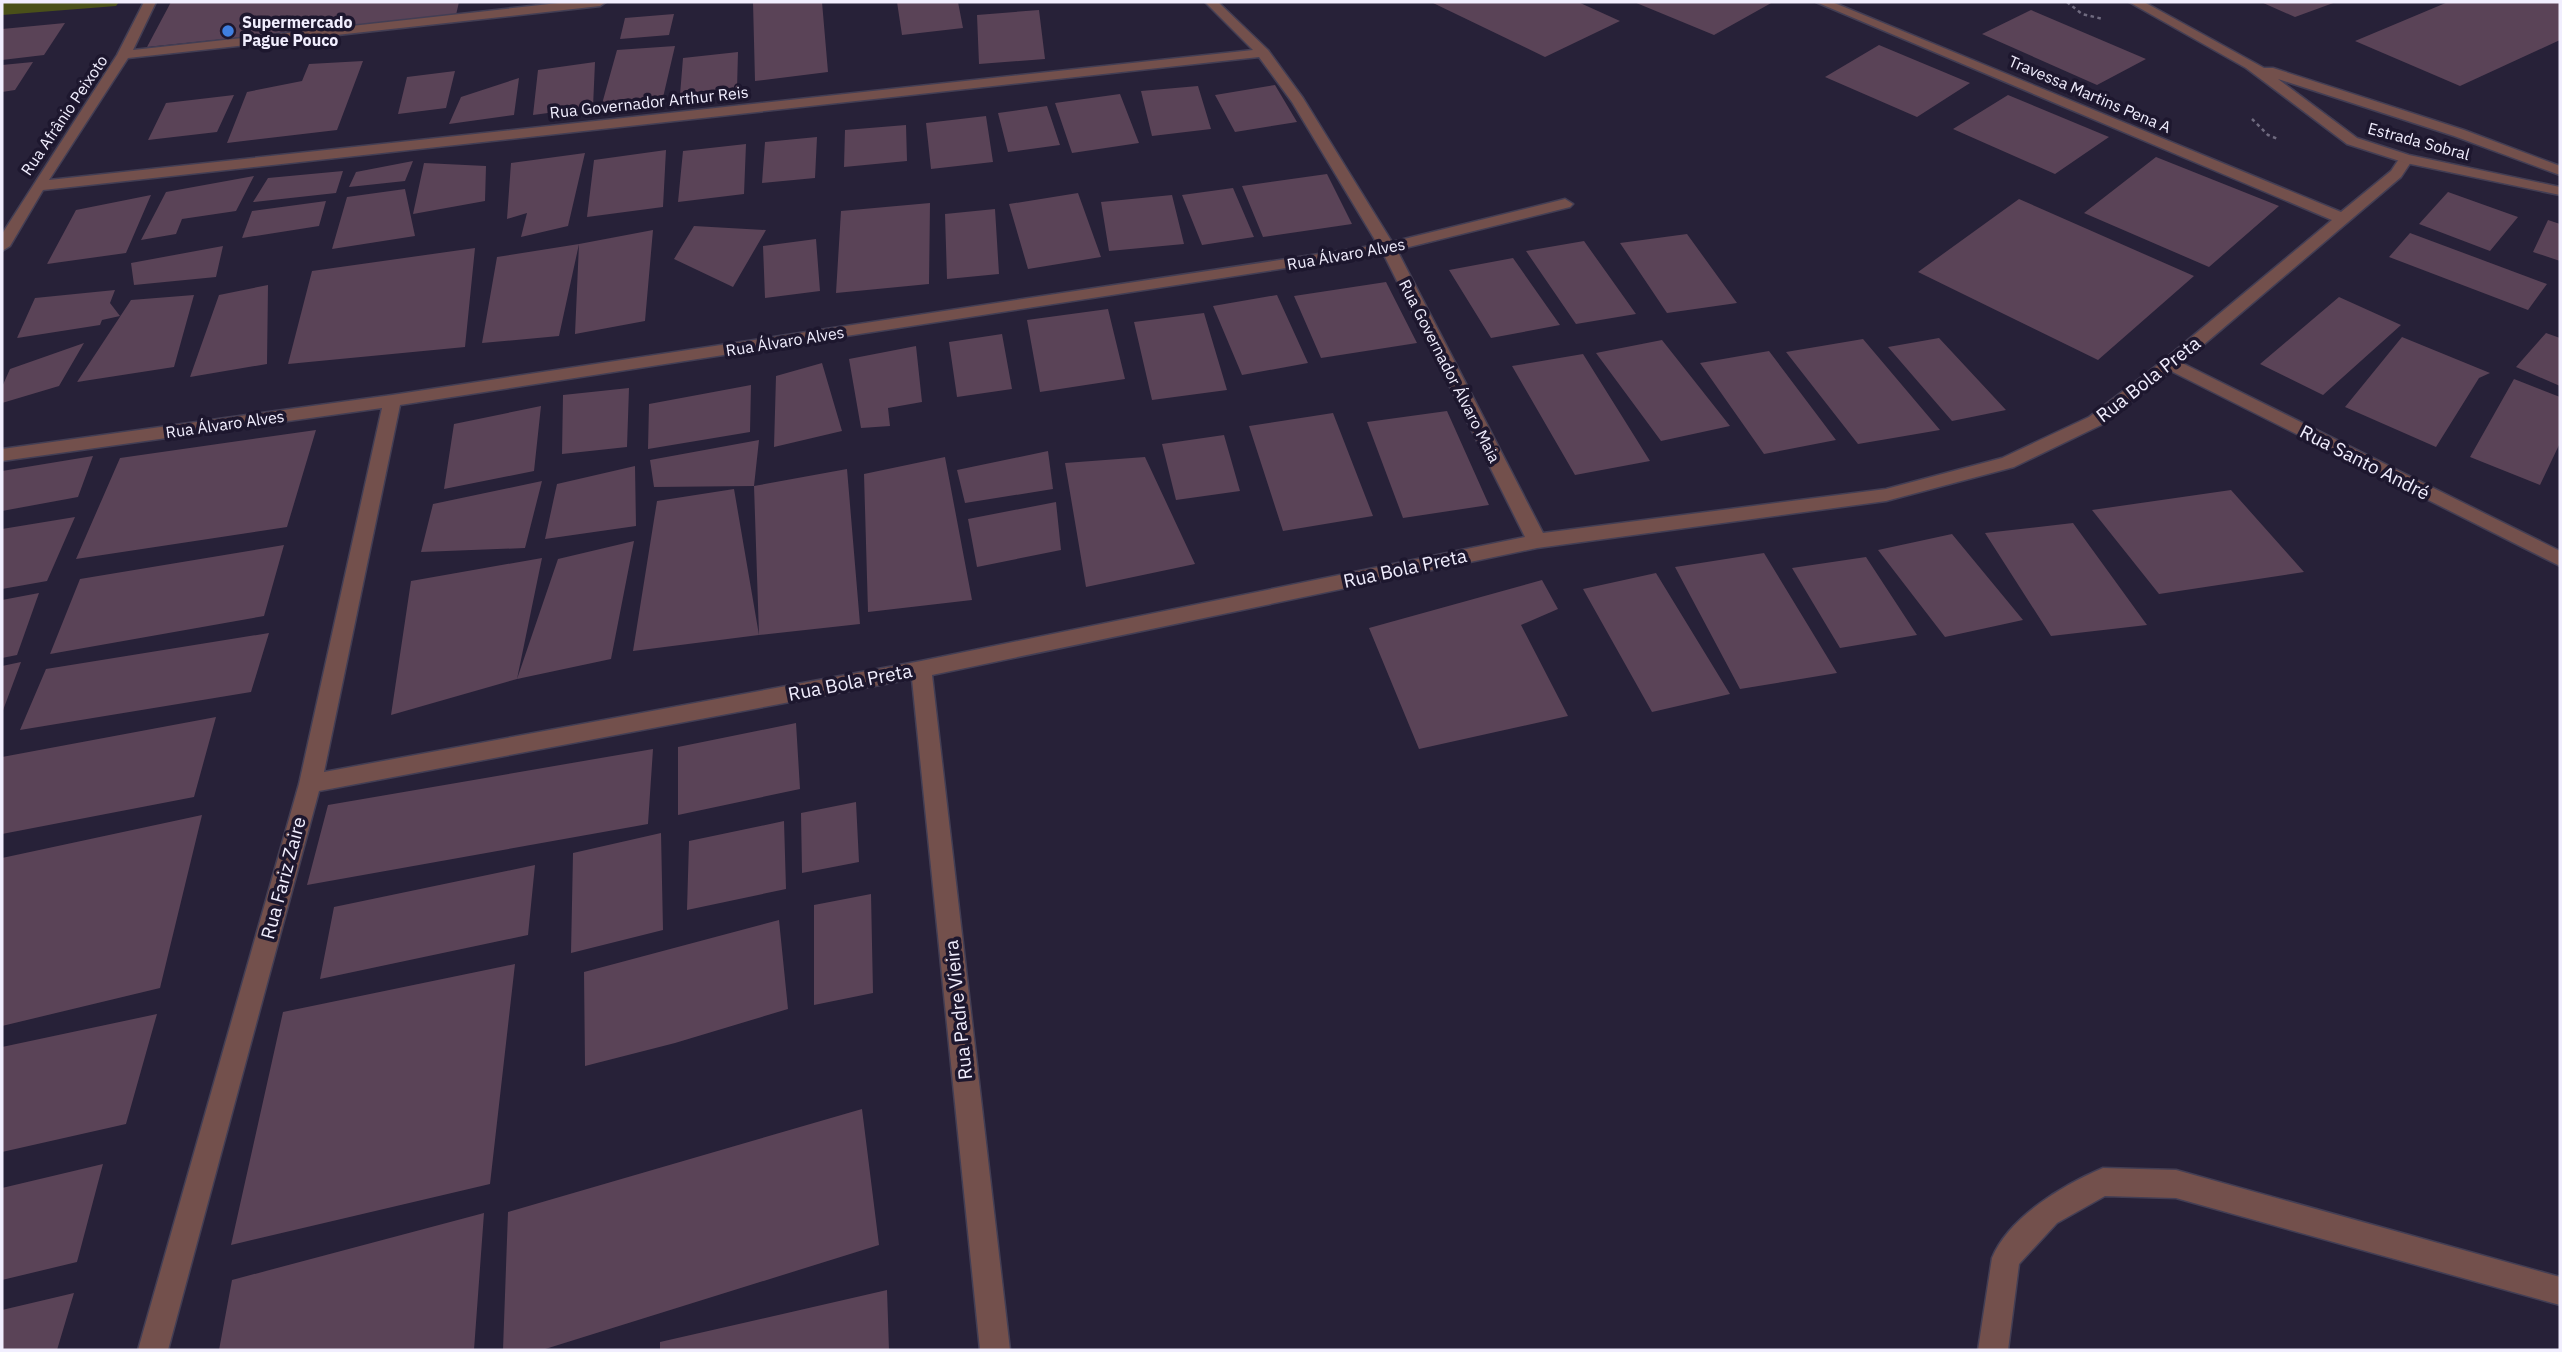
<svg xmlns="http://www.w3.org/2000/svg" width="2562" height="1352" viewBox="0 0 2562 1352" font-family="'IBM Plex Sans',sans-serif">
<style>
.green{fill:#4a5019}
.building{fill:#5a4357}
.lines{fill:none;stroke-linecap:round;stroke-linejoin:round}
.service-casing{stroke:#433e54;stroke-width:3}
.minor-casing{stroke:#433e54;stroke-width:3}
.tertiary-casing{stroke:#433e54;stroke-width:3}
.path{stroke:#6f6a7f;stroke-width:2.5;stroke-dasharray:3.5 3.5;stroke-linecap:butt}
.service{fill:#73504c;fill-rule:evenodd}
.minor{fill:#73504c;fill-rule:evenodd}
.tertiary{fill:#73504c;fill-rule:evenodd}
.shop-dot{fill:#3f7fe0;stroke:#1d172e;stroke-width:2.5}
.labels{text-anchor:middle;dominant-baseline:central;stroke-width:7;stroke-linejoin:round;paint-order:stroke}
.far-poi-label{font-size:16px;font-weight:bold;fill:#f1eefe;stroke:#1d172e;text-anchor:start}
.far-street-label{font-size:16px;fill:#f1eefe;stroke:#1d172e}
.street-label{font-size:19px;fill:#f1eefe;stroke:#1d172e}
</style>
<rect width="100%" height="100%" fill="#272138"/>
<path class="green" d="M2 2H119L116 6 2 15Z"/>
<path class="building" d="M171 2H459L456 15 147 47Z
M753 2H822L828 72 755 81Z
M897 2H958L963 28 902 35Z
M1431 2H1578L1620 21 1545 57Z
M1634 2H1773L1714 35Z
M2261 2H2336L2295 17Z
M2448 2H2560V40L2460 86 2355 41Z
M1039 10 1045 59 979 64 977 15Z
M2031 10 2146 59 2097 85 1982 34Z
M674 14 669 35 620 39 625 18Z
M65 23 44 55 2 60V29Z
M1879 45 1970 83 1917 117 1825 77Z
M675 46 661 106 600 111 617 50Z
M738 52 737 89 680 95 683 58Z
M363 61 337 130 227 143 247 92 302 81 309 64Z
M33 62 15 90 2 92V65Z
M595 62 593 107 533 115 538 70Z
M455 71 446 108 398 114 407 77Z
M519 78 514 115 449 124 461 97Z
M1275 85 1297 122 1235 132 1215 95Z
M1198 86 1211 129 1152 136 1141 91Z
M1120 94 1139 143 1072 153 1055 103Z
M234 95 217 132 148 140 166 103Z
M2008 95 2109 137 2055 174 1953 129Z
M1047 106 1060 145 1008 152 998 113Z
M986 116 993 162 931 169 926 123Z
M906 125 907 161 844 167 845 130Z
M817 137 815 178 762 183 765 142Z
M746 144 744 194 678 202 683 151Z
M666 150 663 207 587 217 594 160Z
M585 153 568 226 521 237 527 213 507 219 511 163Z
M2156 157 2279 206 2209 267 2084 213Z
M413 161 405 181 349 187 356 172Z
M424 163 486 166 485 201 413 214Z
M343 171 336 193 253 202 268 178Z
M1327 174 1352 224 1263 237 1242 186Z
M254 176 236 211 182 219 176 234 141 240 166 192Z
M1233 188 1254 237 1202 245 1182 195Z
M405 189 415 236 332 249 347 197Z
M2448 192 2518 217 2490 251 2419 224Z
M1078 193 1101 257 1028 269 1009 204Z
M151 195 126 253 47 264 76 210Z
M1172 195 1184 244 1109 251 1101 202Z
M2019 199 2194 276 2098 360 1918 272Z
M326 201 319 226 242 238 252 211Z
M930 203 929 284 836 293 841 211Z
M995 209 999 274 947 279 945 214Z
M2548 220 2560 224V261L2533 252Z
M694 226 766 230 733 287 674 259Z
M653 230 645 321 575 334 579 244Z
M2410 233 2547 284 2528 310 2389 257Z
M1687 234 1737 303 1667 313 1620 243Z
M816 239 820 291 765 298 763 246Z
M1584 241 1636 314 1576 324 1526 251Z
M579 244 559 336 482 343 497 257Z
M223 246 216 277 134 285 131 263Z
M475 248 465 347 288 364 312 271Z
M1513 258 1560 325 1491 338 1449 270Z
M1386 282 1417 343 1321 358 1294 296Z
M268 285 267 364 190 377 219 295Z
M115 290 110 303 120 316 102 320 100 325 17 338 35 298Z
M194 295 174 367 77 382 131 300Z
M1277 295 1308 363 1242 375 1213 306Z
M2339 297 2401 325 2323 395 2260 364Z
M1108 309 1125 379 1040 392 1027 320Z
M1204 313 1227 390 1152 400 1134 322Z
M2546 333 2560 338V386L2516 367Z
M1002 334 1012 389 957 397 949 342Z
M2402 337 2490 373 2479 378 2436 447 2345 407Z
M1939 338 2006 410 1952 421 1888 347Z
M1863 339 1940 430 1858 444 1786 352Z
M1662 340 1730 426 1661 441 1596 353Z
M84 343 59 386 2 403V387L10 369Z
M916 346 922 402 888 408 890 426 861 428 849 359Z
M1769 351 1836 440 1764 454 1700 363Z
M1583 354 1650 461 1575 475 1512 366Z
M822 363 842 431 774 447 776 376Z
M2514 379 2560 397V443L2540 485 2470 457Z
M751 385 750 432 648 449 649 404Z
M629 388 627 447 562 454 563 395Z
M541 406 534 471 444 489 454 424Z
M1447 411 1489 505 1403 518 1367 422Z
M1333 413 1373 516 1283 531 1249 426Z
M316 430 287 527 76 559 120 458Z
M1224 435 1240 491 1176 500 1162 444Z
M759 440 754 486 654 487 650 460Z
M1048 451 1053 489 965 503 957 470Z
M93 456 78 497 2 511V471Z
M945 457 972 600 868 612 864 474Z
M1145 457 1195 564 1086 587 1065 463Z
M635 466 636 526 545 539 557 484Z
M847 469 860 624 759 635 754 486Z
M542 481 525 548 421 552 433 504Z
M734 489 759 635 633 651 657 501Z
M2231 490 2304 572 2159 594 2092 510Z
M1056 502 1061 550 977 567 968 519Z
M75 517 47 581 2 589V529Z
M2073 523 2147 625 2051 636 1985 533Z
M1952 534 2023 620 1945 637 1878 550Z
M634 541 611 659 517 679 558 559Z
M284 545 264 616 50 654 80 579Z
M1764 553 1837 673 1740 689 1675 567Z
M1866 557 1917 635 1840 648 1792 568Z
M542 558 517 679 391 715 411 581Z
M1656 573 1730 694 1652 712 1583 589Z
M1542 580 1558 609 1521 625 1568 716 1419 749 1369 628Z
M39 593 17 655 2 658V600Z
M269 633 251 692 20 730 46 669Z
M21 662 2 713V666Z
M216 717 194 797 2 834V757Z
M796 723 800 789 678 815V747Z
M653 749 648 824 307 885 328 805Z
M856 802 859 862 802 873 801 813Z
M202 815 160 988 2 1026V858Z
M784 821 786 889 687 910 689 841Z
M661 833 663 930 571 953 573 853Z
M535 865 528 935 320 979 334 907Z
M871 894 873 993 814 1005V905Z
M779 920 788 1009 675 1043 585 1066 584 972Z
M515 964 490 1184 231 1245 283 1012Z
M157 1014 126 1124 2 1152V1047Z
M862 1109 879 1245 542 1350H503L508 1212Z
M103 1164 77 1262 2 1280V1188Z
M484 1213 474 1350H219L232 1280Z
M887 1290 889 1350H660V1342Z
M74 1293 57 1350H2V1310Z"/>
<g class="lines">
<g class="service-casing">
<path id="service" d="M2103 1168 2176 1170 2560 1277V1305L2176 1198 2105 1196 2057 1223 2019 1264 2008 1350H1978L1992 1258C2009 1217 2063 1185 2103 1168Z"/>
</g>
<g class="minor-casing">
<path id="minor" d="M144 2H156L133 50 568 2H606L600 6 128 58 49 180 1253 50 1205 2H1218L1268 50 1303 98 1392 242 1565 199 1573 204 1570 207 1397 250 1543 533 1886 489 2002 458 2089 417 2164 360 2332 220 1816 2H1832L2341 212 2391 171 2401 156H2411L2413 159 2401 177 2182 363 2560 551V566L2171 371 2101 425 2014 467 1886 501 1537 548 932 675 1010 1350H980L912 679 319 791 168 1350H138L299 784 382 408 2 461V449L392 395 1378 245 1292 102 1259 57 43 190 10 246 2 251V234L117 55ZM1383 253 1525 537 921 661 324 772 400 405Z"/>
</g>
<g class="tertiary-casing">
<path id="tertiary" d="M2129 2H2144L2264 68H2273L2464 130 2560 166V175L2454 136 2278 79 2357 138 2409 155 2560 187V195L2406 163 2347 144 2246 68Z"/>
</g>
<path class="path" d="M2067 2 2082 14 2103 19
M2252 119 2268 135 2278 139"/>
<use href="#service" class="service"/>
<use href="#minor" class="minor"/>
<use href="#tertiary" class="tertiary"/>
</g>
<circle class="shop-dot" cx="228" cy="31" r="7"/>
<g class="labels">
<g class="far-poi-label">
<text x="242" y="22">Supermercado<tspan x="242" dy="18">Pague Pouco</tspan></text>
</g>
<g class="far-street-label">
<text transform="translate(2090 94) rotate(23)">Travessa Martins Pena A</text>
<text transform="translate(649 102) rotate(-6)">Rua Governador Arthur Reis</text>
<text transform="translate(64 115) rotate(-56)">Rua Afrânio Peixoto</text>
<text transform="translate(2419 141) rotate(15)">Estrada Sobral</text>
<text transform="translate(1346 254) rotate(-10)">Rua Álvaro Alves</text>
<text transform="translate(785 341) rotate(-9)">Rua Álvaro Alves</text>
<text transform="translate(1450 371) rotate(63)">Rua Governador Álvaro Maia</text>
<text transform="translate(225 424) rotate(-8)">Rua Álvaro Alves</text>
</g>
<g class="street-label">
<text transform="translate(2148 379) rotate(-38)">Rua Bola Preta</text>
<text transform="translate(2365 462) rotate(27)">Rua Santo André</text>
<text transform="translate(1405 568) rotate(-12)">Rua Bola Preta</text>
<text transform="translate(850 682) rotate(-11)">Rua Bola Preta</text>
<text transform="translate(283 878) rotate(-75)">Rua Fariz Zaire</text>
<text transform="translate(958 1010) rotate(-96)">Rua Padre Vieira</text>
</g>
</g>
<rect width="2562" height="1352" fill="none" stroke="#f1eefe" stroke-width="7"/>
</svg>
